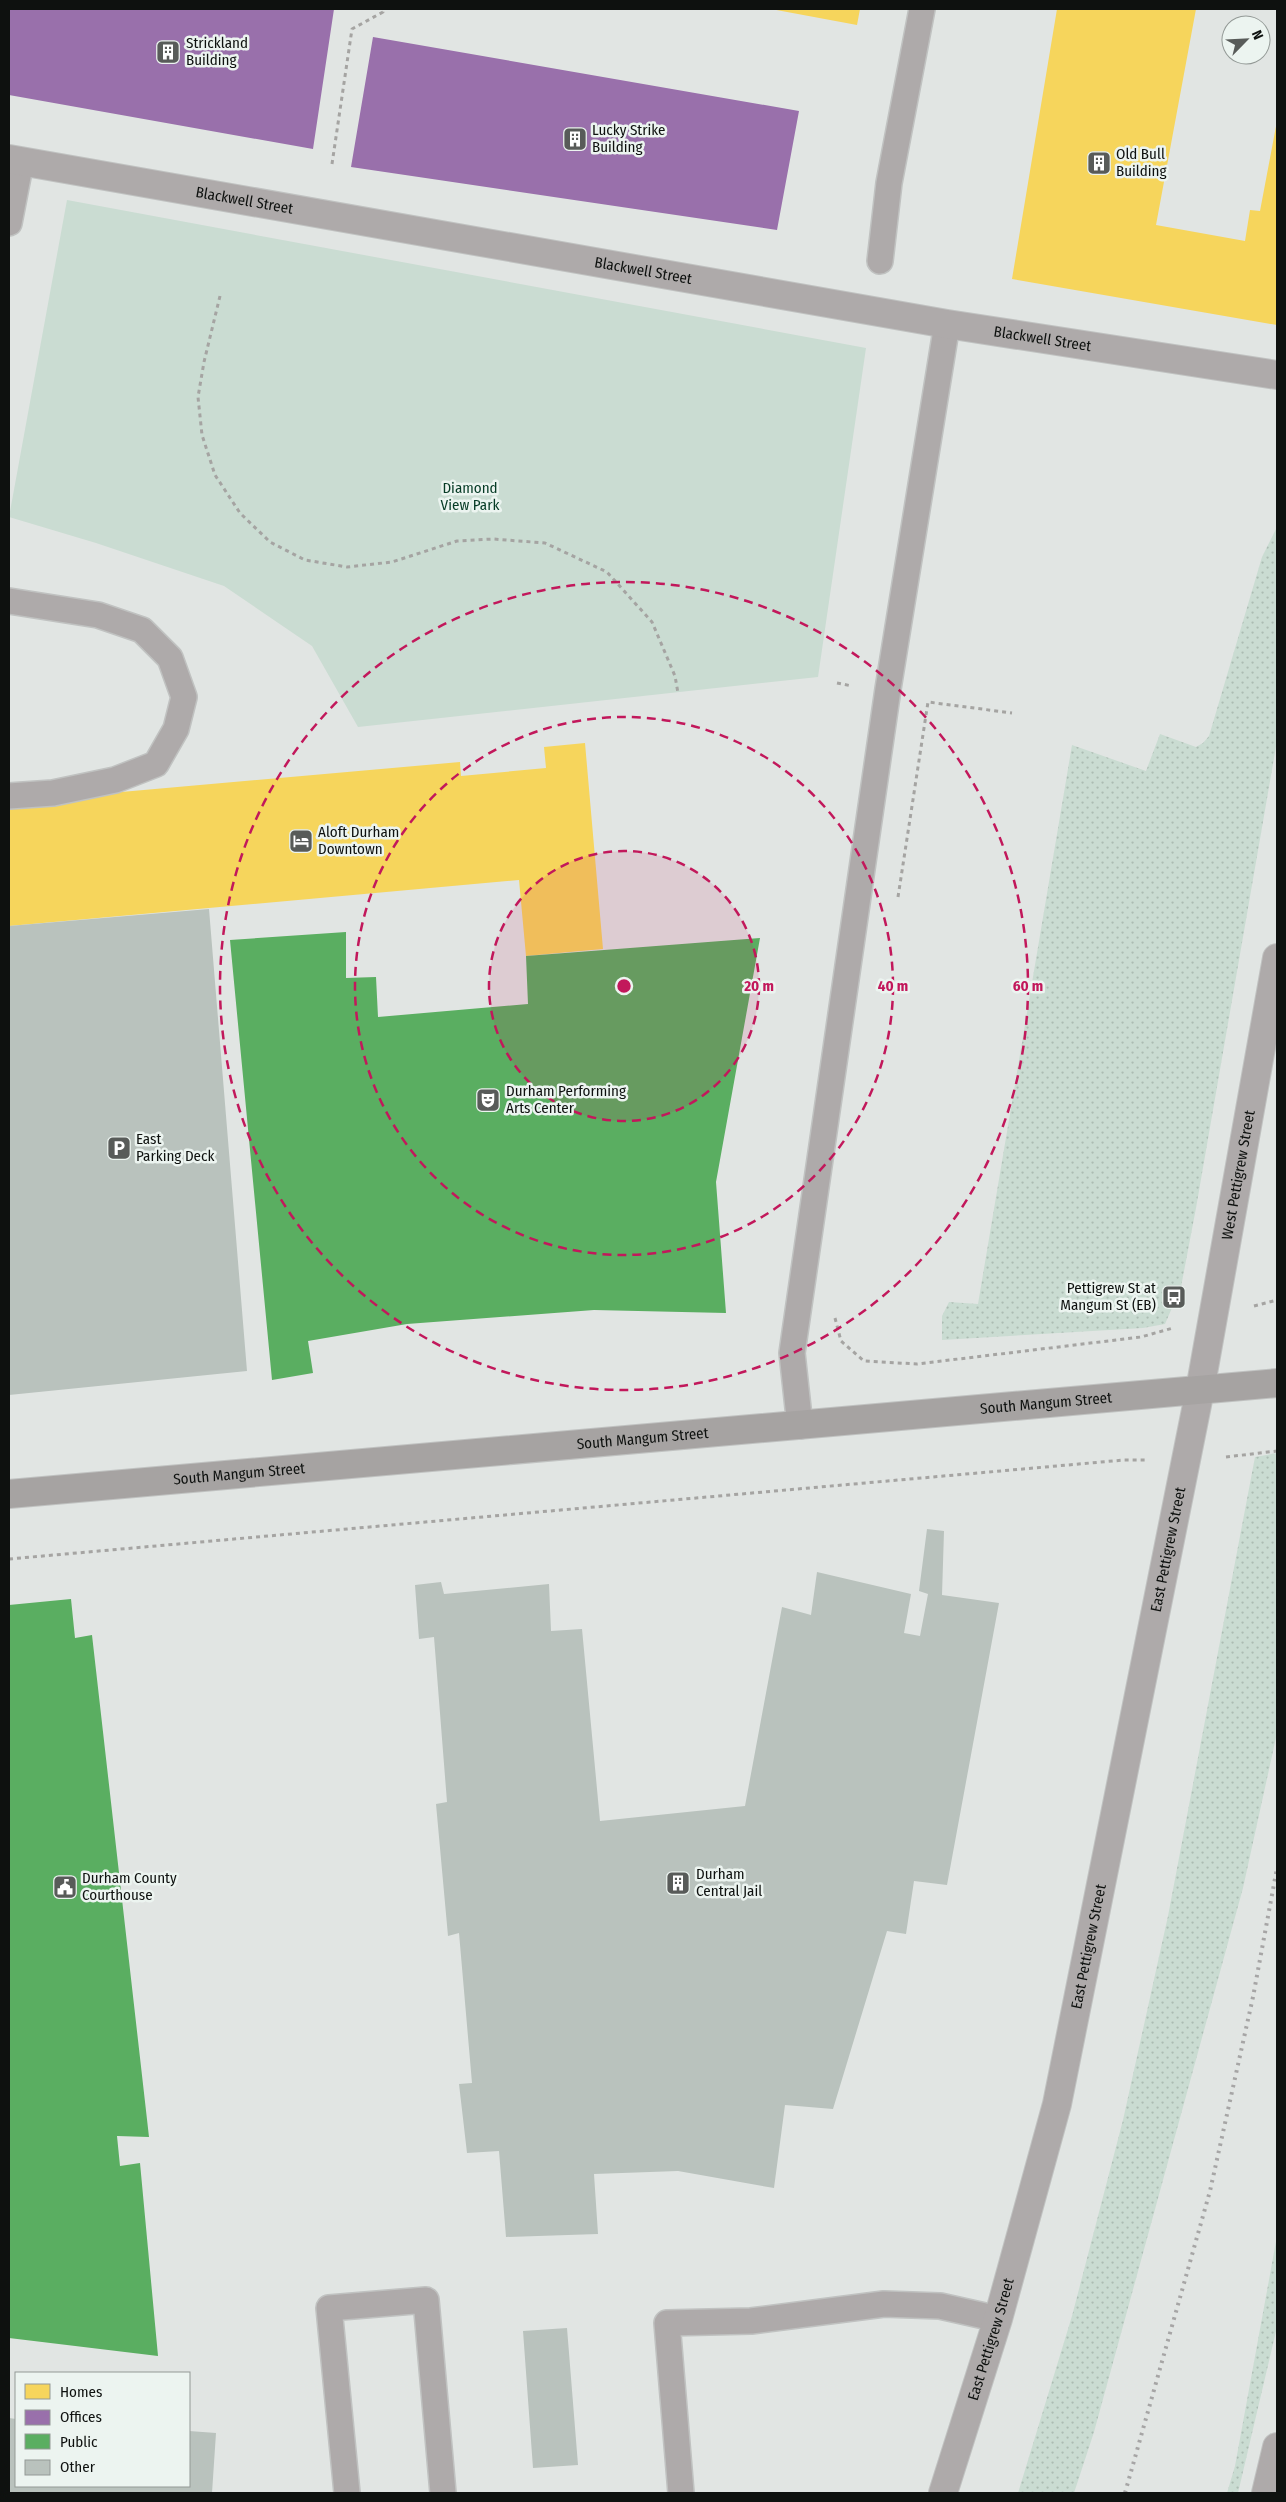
<svg xmlns="http://www.w3.org/2000/svg" width="1286" height="2502" viewBox="0 0 1286 2502" font-family="'Fira Sans Condensed',sans-serif">
<style>
.grass{fill:url(#grass-dots)}
.park{fill:#cadcd2}
.homes{fill:#f6d55c}
.offices{fill:#9970ab}
.public{fill:#5aae61}
.building{fill:#b9c2bd}
.lines{fill:none;stroke-linecap:round;stroke-linejoin:round}
.service-casing{stroke:#c0c2c1;stroke-width:28}
.tertiary-casing{stroke:#c0c2c1;stroke-width:30}
.primary-casing{stroke:#c0c2c1;stroke-width:30}
.path{stroke:#a5a4a2;stroke-width:3;stroke-dasharray:4 4;stroke-linecap:butt}
.service{stroke:#aeaaaa;stroke-width:25}
.tertiary{stroke:#aeaaaa;stroke-width:28}
.primary{stroke:#a6a3a2;stroke-width:28}
.rail{stroke:#a6a5a5;stroke-width:4;stroke-dasharray:2.5 5;stroke-linecap:butt}
.ring{fill:none;stroke:#c2185b;stroke-width:2.5;stroke-dasharray:9 6}
.labels{text-anchor:middle;dominant-baseline:central;stroke-width:5;stroke-linejoin:round;paint-order:stroke}
.poi-label{font-size:15px;fill:#0e110f;stroke:#ecf4f0;text-anchor:start}
.street-label{font-size:15px;fill:#0e110f;stroke:#ecf4f0}
.park-label{font-size:15px;fill:#063b25;stroke:#ecf4f0}
.centre{fill:#c2185b;stroke:#ecf4f0;stroke-width:2.5}
.ring-label{font-size:15px;text-anchor:middle;font-weight:bold;fill:#c2185b;stroke:#ecf4f0;stroke-width:5;stroke-linejoin:round;paint-order:stroke}
</style>
<defs>
<pattern id="grass-dots" width="8" height="8" patternUnits="userSpaceOnUse" patternTransform="scale(1.25)"><rect width="8" height="8" fill="#cadcd2"/><path d="M2 2h.1M6 6h.1" fill="none" stroke="#acbcb3" stroke-width="1.8" stroke-linecap="round"/></pattern>
</defs>
<rect width="100%" height="100%" fill="#e1e5e3"/>
<path class="grass" d="M1277 527V741L1196 1208 1181 1287 1165 1324 1143 1328 942 1340V1316L949 1302 978 1304 1072 745 1146 771 1160 734 1196 747 1203 743 1209 736 1262 557Z
M1277 1453V1733L1243 1888 1094 2432 1074 2493H1018L1072 2316 1123 2120 1168 1916 1255 1457Z
M1277 2236V2327L1238 2493H1227L1235 2466Z"/>
<path class="park" d="M67 200 866 348 818 677 358 727 312 646 224 586 96 543 9 517Z"/>
<path class="homes" d="M771 9H860L857 25Z
M1057 9H1196L1156 225 1245 241 1250 210 1260 211 1277 121V325L1012 279Z
M585 743 603 949 526 956 519 880 9 926V802L460 762 461 776 546 768 544 747Z"/>
<path class="offices" d="M9 9H334L313 149 9 95Z
M373 37 799 111 777 230 351 167Z"/>
<path class="public" d="M346 932V978L376 977 378 1017 528 1004 526 956 760 938 716 1182 726 1313 594 1310 407 1324 308 1341 313 1373 272 1380 230 940Z
M71 1599 75 1638 92 1635 149 2137 117 2136 120 2166 140 2163 158 2356 9 2338V1605Z"/>
<path class="building" d="M209 909 247 1371 9 1395V926Z
M927 1529 944 1531 942 1595 999 1603 947 1885 914 1881 906 1934 887 1931 833 2109 785 2105 774 2188 678 2171 594 2174 598 2234 506 2237 499 2151 467 2153 459 2084 472 2083 459 1933 448 1936 436 1804 447 1802 434 1637 419 1639 415 1585 441 1582 444 1594 549 1584 551 1631 582 1629 600 1821 745 1806 782 1607 811 1615 817 1572 911 1594 904 1633 920 1636 928 1594 919 1591Z
M567 2328 578 2465 533 2468 523 2331Z
M9 2418 16 2419V2486H189V2431L216 2433 212 2493H9Z"/>
<g class="lines">
<g class="service-casing">
<path id="service" d="M9 223 21 161
M880 261 889 183 922 9
M9 601 98 615 142 630 170 658 184 697 176 729 156 764 115 780 53 793 9 796
M800 1426 792 1353 888 689 947 324
M347 2493 329 2308 426 2300 443 2493
M681 2493 667 2323 751 2321 884 2304 940 2306 998 2319"/>
</g>
<g class="tertiary-casing">
<g id="tertiary">
<path id="s1" d="M9 159 947 324 1277 375"/>
<path id="s2" d="M943 2493 998 2319 1057 2104 1200 1390 1277 958"/>
<path d="M1266 2493 1277 2447"/>
</g>
</g>
<g class="primary-casing">
<g id="primary">
<path id="s3" d="M9 1494 1277 1383"/>
</g>
</g>
<path class="path" d="M332 164 352 29 383 12V9
M220 296 204 362 198 397 202 435 215 475 240 513 270 542 305 560 347 567 392 562 457 541 493 539 545 543 607 572 652 622 675 676 678 693
M837 683 852 686
M898 897 928 702 1012 713
M1254 1306 1277 1300
M835 1318 841 1341 864 1361 917 1364 1141 1337 1173 1328
M1226 1457 1277 1451
M9 1559 1124 1460H1147"/>
<use href="#service" class="service"/>
<use href="#tertiary" class="tertiary"/>
<use href="#primary" class="primary"/>
<path class="rail" d="M1125 2493 1210 2191 1253 1997 1277 1868"/>
</g>
<circle cx="624" cy="986" r="135" fill="#c2185b" fill-opacity=".12"/>
<g class="ring">
<circle cx="624" cy="986" r="135"/>
<circle cx="624" cy="986" r="269"/>
<circle cx="624" cy="986" r="404"/>
</g>
<defs>
<g id="building-square" transform="scale(1.25)"><rect x="-9" y="-9" width="18" height="18" rx="4" fill="#585b59" stroke="#ecf4f0"/><path d="M-4-6H4V6H1V3H-1V6H-4ZM-2.5-4.3h1.7v1.8h-1.7ZM.8-4.3h1.7v1.8H.8ZM-2.5-1h1.7V.8h-1.7ZM.8-1h1.7V.8H.8Z" fill="#fff"/></g>
<g id="hotel-square" transform="scale(1.25)"><rect x="-9" y="-9" width="18" height="18" rx="4" fill="#585b59" stroke="#ecf4f0"/><path d="M-6-4.5h1.5V1H6V5H4.5V3h-9V5H-6ZM-4 0a1.8 1.8 0 1 1 3.6 0ZM.5 0V-2.5h3Q6-2.5 6 0Z" fill="#fff"/></g>
<g id="theatre-square" transform="scale(1.25)"><rect x="-9" y="-9" width="18" height="18" rx="4" fill="#585b59" stroke="#ecf4f0"/><path d="M-5-5.5Q0-4 5-5.5V0Q5 5 0 6Q-5 5-5 0ZM-3.3-2.5H-1v1.5H-3.3ZM1-2.5H3.3v1.5H1ZM-2.8 1Q0 5.5 2.8 1Z" fill="#fff"/></g>
<g id="parking-square" transform="scale(1.25)"><rect x="-9" y="-9" width="18" height="18" rx="4" fill="#585b59" stroke="#ecf4f0"/><path d="M-3.5-5.5H1a3.5 3.5 0 0 1 0 7H-1V5.5H-3.5ZM-1-3.4V-.6H.8a1.4 1.4 0 0 0 0-2.8Z" fill="#fff"/></g>
<g id="bus-square" transform="scale(1.25)"><rect x="-9" y="-9" width="18" height="18" rx="4" fill="#585b59" stroke="#ecf4f0"/><path d="M-5-6H5V4H4V6H2V4H-2V6H-4V4H-5ZM-3.5-4V0h7V-4ZM-3.5 1.2v1.5H-2V1.2ZM2 1.2v1.5H3.5V1.2Z" fill="#fff"/></g>
<g id="civic-square" transform="scale(1.25)"><rect x="-9" y="-9" width="18" height="18" rx="4" fill="#585b59" stroke="#ecf4f0"/><path d="M-.6-6.5H3V-4.5H.6V-3L4-1V1h2V6H-6V1h2V-1L-.6-3ZM-1.2 2.5V6h2.4V2.5Z" fill="#fff"/></g>
</defs>
<g fill-rule="evenodd">
<use href="#building-square" x="168" y="52"/>
<use href="#building-square" x="575" y="139"/>
<use href="#building-square" x="1099" y="163"/>
<use href="#hotel-square" x="301" y="841"/>
<use href="#theatre-square" x="488" y="1100"/>
<use href="#parking-square" x="119" y="1148"/>
<use href="#bus-square" x="1174" y="1297"/>
<use href="#building-square" x="678" y="1883"/>
<use href="#civic-square" x="65" y="1887"/>
</g>
<g class="labels">
<g class="poi-label">
<text x="186" y="43">Strickland<tspan x="186" dy="17">Building</tspan></text>
<text x="592" y="130">Lucky Strike<tspan x="592" dy="17">Building</tspan></text>
<text x="1116" y="154">Old Bull<tspan x="1116" dy="17">Building</tspan></text>
<text x="318" y="832">Aloft Durham<tspan x="318" dy="17">Downtown</tspan></text>
<text x="506" y="1091">Durham Performing<tspan x="506" dy="17">Arts Center</tspan></text>
<text x="136" y="1139">East<tspan x="136" dy="17">Parking Deck</tspan></text>
<text x="1156" y="1288" text-anchor="end">Pettigrew St at<tspan x="1156" dy="17">Mangum St (EB)</tspan></text>
<text x="696" y="1874">Durham<tspan x="696" dy="17">Central Jail</tspan></text>
<text x="82" y="1878">Durham County<tspan x="82" dy="17">Courthouse</tspan></text>
</g>
<g class="street-label">
<text stroke="none"><textPath href="#s1" startOffset="239">Blackwell Street</textPath></text>
<text stroke="none"><textPath href="#s1" startOffset="644">Blackwell Street</textPath></text>
<text stroke="none"><textPath href="#s1" startOffset="1049">Blackwell Street</textPath></text>
<text stroke="none"><textPath href="#s2" startOffset="1352">West Pettigrew Street</textPath></text>
<text stroke="none"><textPath href="#s3" startOffset="1041">South Mangum Street</textPath></text>
<text stroke="none"><textPath href="#s3" startOffset="636">South Mangum Street</textPath></text>
<text stroke="none"><textPath href="#s3" startOffset="231">South Mangum Street</textPath></text>
<text stroke="none"><textPath href="#s2" startOffset="971">East Pettigrew Street</textPath></text>
<text stroke="none"><textPath href="#s2" startOffset="566">East Pettigrew Street</textPath></text>
<text stroke="none"><textPath href="#s2" startOffset="161">East Pettigrew Street</textPath></text>
</g>
<g class="park-label">
<text x="470" y="488">Diamond<tspan x="470" dy="17">View Park</tspan></text>
</g>
</g>
<circle cx="624" cy="986" r="8" class="centre"/>
<g class="ring-label">
<text x="759" y="991">20 m</text>
<text x="893" y="991">40 m</text>
<text x="1028" y="991">60 m</text>
</g>
<rect width="1286" height="2502" fill="none" stroke="#0e110f" stroke-width="20"/>
<rect x="15" y="2372" width="175" height="115" fill="#ecf4f0" stroke="#939996"/>
<rect x="25" y="2384" width="25" height="15" fill="#f6d55c" stroke="#939996"/>
<text x="60" y="2397" font-size="15" fill="#0e110f">Homes</text>
<rect x="25" y="2410" width="25" height="15" fill="#9970ab" stroke="#939996"/>
<text x="60" y="2422" font-size="15" fill="#0e110f">Offices</text>
<rect x="25" y="2434" width="25" height="15" fill="#5aae61" stroke="#939996"/>
<text x="60" y="2447" font-size="15" fill="#0e110f">Public</text>
<rect x="25" y="2460" width="25" height="15" fill="#b9c2bd" stroke="#939996"/>
<text x="60" y="2472" font-size="15" fill="#0e110f">Other</text>
<g transform="translate(1246 40) rotate(66)"><circle r="24" fill="#ecf4f0" stroke="#939996"/>
<path d="M0-4L9 19L0 12L-9 19Z" fill="#585b59"/>
<text y="-8" font-size="14" font-weight="bold" text-anchor="middle" fill="#0e110f">N</text>
</g>
</svg>
